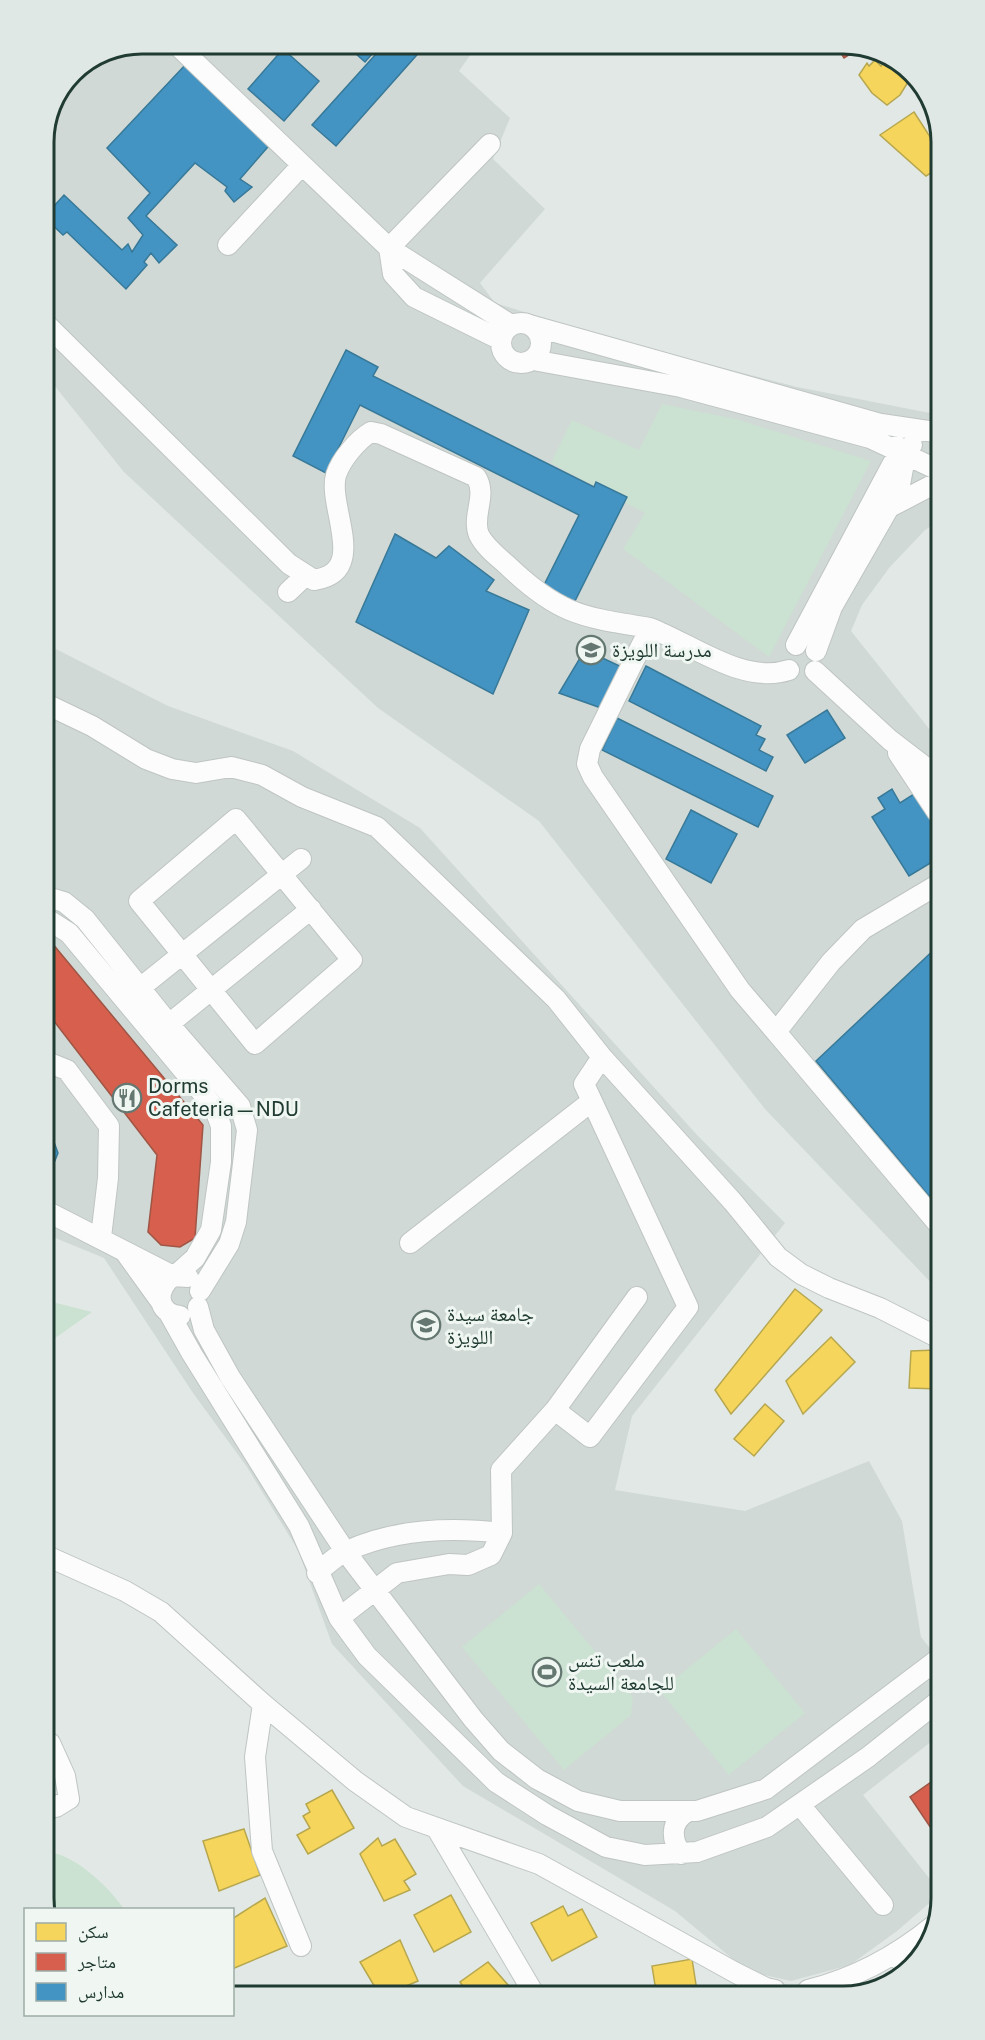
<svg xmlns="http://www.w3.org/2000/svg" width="985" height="2040" viewBox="0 0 985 2040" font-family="'Public Sans','Noto Naskh Arabic',sans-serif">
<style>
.built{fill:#d0d9d5}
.green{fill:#cbe1d1}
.homes{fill:#f6d55c;stroke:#b6a74f;stroke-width:1.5}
.shops{fill:#d6604d;stroke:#9f5545;stroke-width:1.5}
.schools{fill:#4393c3;stroke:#387998;stroke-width:1.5}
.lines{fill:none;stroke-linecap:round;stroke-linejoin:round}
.minor-casing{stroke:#bfc5c2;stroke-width:22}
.minor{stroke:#fbfcfb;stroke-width:20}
.labels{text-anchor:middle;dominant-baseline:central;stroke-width:6;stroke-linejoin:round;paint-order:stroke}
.poi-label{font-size:20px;fill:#203b32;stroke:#f0f7f3;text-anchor:start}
.rim{fill:none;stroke:#203b32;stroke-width:3}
</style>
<rect width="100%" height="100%" fill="#e2e8e5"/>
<path class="built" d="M142 44H478L459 71 510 118 493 159 545 209 480 283 495 303 612 339 797 387 935 414 936 523 925 530 889 568 862 605 851 631 930 730 937 723 939 1291 765 1109 539 821 378 708 124 472 45 374 44 136 73 72Z
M46 644 168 706 293 751 420 828 697 1135 785 1223 632 1416 615 1490 745 1511 869 1461 902 1521 921 1637 941 1662V1734L863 1795 941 1893 897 1931 850 1965 791 1981 764 1975 734 1960 675 1911 463 1786 332 1644 298 1550 247 1467 193 1393 104 1258 48 1235Z"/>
<path class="green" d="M662 404 736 419 871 461 769 657 623 549 645 513 551 463 572 420 639 450Z
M48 1301 92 1312 48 1343Z
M539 1584 633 1697 631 1715 564 1770 462 1647Z
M736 1629 805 1713 729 1775 660 1691Z
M51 1852C78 1858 108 1886 124 1909H51Z"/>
<path class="homes" d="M887 58 906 69 908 82 900 95 887 105 872 93 859 75 867 63 869 66 875 60 881 66Z
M914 112 934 143V171L926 176 880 135Z
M795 1289 822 1310 731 1414 715 1390Z
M831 1337 855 1362 803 1414 786 1381Z
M936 1350 939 1354V1389L909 1388 911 1351Z
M765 1404 784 1421 754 1456 734 1439Z
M332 1790 354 1828 308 1854 297 1835 310 1828 303 1816 310 1812 306 1804Z
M244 1829 260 1875 219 1891 203 1841Z
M378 1838 382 1846 395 1839 416 1874 404 1881 410 1890 384 1901 360 1854Z
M451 1895 471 1932 434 1952 414 1915Z
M265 1898 287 1946 232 1969V1919Z
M563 1906 568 1916 582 1909 597 1937 552 1961 531 1923Z
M400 1940 418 1981 387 1994H379L360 1962Z
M692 1959 697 1991H656L652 1966Z
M488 1962 515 1993H467L460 1982Z"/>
<path class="shops" d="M835 44H850L860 48 844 58Z
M47 937 203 1125 195 1238 180 1247 161 1245 148 1232 157 1155 47 1012Z
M941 1775V1843L910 1797Z"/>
<path class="schools" d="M345 44H381L365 62Z
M385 44H418L423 48 336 146 312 125Z
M283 49 319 81 284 121 248 89Z
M187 63 273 141 240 179 252 187 234 202 225 191 227 187 195 163 146 216 177 245 159 263 151 253 144 262 147 265 126 289 67 232 63 235 44 217 64 195 122 250 128 244 132 252 143 235 128 218 150 193 107 148Z
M346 350 378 367 373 376 594 487 596 482 627 497 573 605 542 589 579 515 360 405 326 473 293 456Z
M395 534 436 558 449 546 494 580 486 591 529 610 493 694 356 622Z
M583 653 591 657 594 654 626 669 604 709 559 693Z
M646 666 761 726 756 735 765 739 759 750 773 757 766 771 629 701Z
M827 710 845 738 805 763 787 735Z
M617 718 773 796 758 827 602 750Z
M892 789 900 803 914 794 937 830V859L909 876 872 817 885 809 878 798Z
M691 810 737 834 711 883 666 859Z
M938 946V1034L932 1103 938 1109 939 1208 816 1061Z
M48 1139 54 1142 58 1153 54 1163 48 1165Z"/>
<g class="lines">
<g class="minor-casing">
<path id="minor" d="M176 44 389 248 511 325
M228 245 302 165
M389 248 393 274 414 297 501 340
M389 248 490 144
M44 322 289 564 314 580C370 572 327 507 336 475 341 460 357 440 371 432L381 434 476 477C488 495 471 516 479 535 485 547 497 556 507 565 559 615 582 617 650 628
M501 343a20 20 0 1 1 40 0a20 20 0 1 1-40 0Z
M530 325 881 424 935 432
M533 360 681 387 870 438 936 469
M890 507 936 483
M288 592 306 575
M796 645 893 463 912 445
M816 651 832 607 899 490 904 463 897 446
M815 671 890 740 937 776
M46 704 92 726 146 759 172 769 196 773 231 767 262 775 302 797 377 827 556 999 602 1057 733 1202 778 1257 801 1274 829 1288 880 1308 939 1338
M898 753 937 812
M236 819 352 960 255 1044 139 901Z
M937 885 863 929 831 962 776 1032 939 1225
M47 897 64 902 85 919 169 1024 240 1106 247 1130 236 1222 229 1244 200 1291
M47 919 69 933 214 1107 221 1126V1162L211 1230 195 1258 176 1275
M140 988 301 859
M169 1024 311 909
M776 1032 740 990 593 777 587 764 590 749 650 628C692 644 743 685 789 670
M47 1062 67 1070 109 1126 108 1178 101 1237
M48 1212 173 1276 188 1277
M410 1243 592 1101
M125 1252 161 1302
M173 1276C156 1288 155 1313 180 1316
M198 1307 204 1330 230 1377 345 1551 473 1719 501 1751 537 1779 578 1801 620 1811H697L766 1789 941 1657
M169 1313 192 1354 299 1526 339 1618 367 1656 496 1782 547 1815 606 1847 645 1855 697 1852 767 1827 868 1757 941 1699
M555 1410 590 1437 688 1307 584 1084 602 1057
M49 1557 125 1591 161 1612 263 1704 355 1781 406 1817 539 1864 736 1973 766 1988 775 1990
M317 1573C326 1566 336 1555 347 1551 395 1529 450 1527 502 1533
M339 1618 397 1573 449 1564 468 1565 491 1555 502 1533 501 1470 555 1410 637 1297
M263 1704 255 1757 262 1851 301 1946
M50 1743 65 1776 69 1799 56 1807 50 1806
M800 1805 883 1905
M437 1829 533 1992
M681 1854C671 1839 670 1822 687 1812
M896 1953 906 1969
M808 1990C856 1978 895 1957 933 1926"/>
</g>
<use href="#minor" class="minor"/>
</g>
<defs>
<g id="university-ring" transform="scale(1.5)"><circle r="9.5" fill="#f0f7f3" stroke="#647871" stroke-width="1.5"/><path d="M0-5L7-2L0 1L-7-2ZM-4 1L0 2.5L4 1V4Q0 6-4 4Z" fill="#647871"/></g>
<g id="restaurant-ring" transform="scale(1.5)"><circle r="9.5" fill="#f0f7f3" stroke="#647871" stroke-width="1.5"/><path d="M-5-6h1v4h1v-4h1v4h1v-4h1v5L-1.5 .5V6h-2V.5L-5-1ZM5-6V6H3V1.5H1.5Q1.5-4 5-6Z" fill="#647871"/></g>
<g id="stadium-ring" transform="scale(1.5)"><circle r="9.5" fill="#f0f7f3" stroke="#647871" stroke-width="1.5"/><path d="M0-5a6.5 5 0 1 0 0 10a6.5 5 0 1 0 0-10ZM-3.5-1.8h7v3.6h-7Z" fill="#647871"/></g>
</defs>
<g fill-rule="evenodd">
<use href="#university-ring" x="591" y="650"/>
<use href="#restaurant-ring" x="127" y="1098"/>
<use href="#university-ring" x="426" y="1325"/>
<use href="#stadium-ring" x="547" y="1672"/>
</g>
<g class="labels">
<g class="poi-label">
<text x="612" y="650">مدرسة اللويزة</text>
<text x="148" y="1086">Dorms<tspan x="148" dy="23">Cafeteria—NDU</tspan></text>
<text x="447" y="1314">جامعة سيدة<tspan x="447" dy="23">اللويزة</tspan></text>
<text x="568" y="1660">ملعب تنس<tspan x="568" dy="23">للجامعة السيدة</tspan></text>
</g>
</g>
<path d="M0 0H985V2040H0ZM142 54H843A88 88 0 0 1 931 142V1898A88 88 0 0 1 843 1986H142A88 88 0 0 1 54 1898V142A88 88 0 0 1 142 54Z" fill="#dfe8e4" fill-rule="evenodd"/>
<path class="rim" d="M142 54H843A88 88 0 0 1 931 142V1898A88 88 0 0 1 843 1986H142A88 88 0 0 1 54 1898V142A88 88 0 0 1 142 54Z"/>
<rect x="24" y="1908" width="210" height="108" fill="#f0f7f3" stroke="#9daca6" stroke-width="1.5"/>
<rect x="36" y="1923" width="30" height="18" fill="#f6d55c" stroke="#9daca6" stroke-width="1.5"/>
<text x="78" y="1938" font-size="18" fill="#203b32">سكن</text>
<rect x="36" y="1953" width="30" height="18" fill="#d6604d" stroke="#9daca6" stroke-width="1.5"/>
<text x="78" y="1968" font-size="18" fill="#203b32">متاجر</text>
<rect x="36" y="1983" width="30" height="18" fill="#4393c3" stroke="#9daca6" stroke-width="1.5"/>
<text x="78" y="1998" font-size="18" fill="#203b32">مدارس</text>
</svg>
